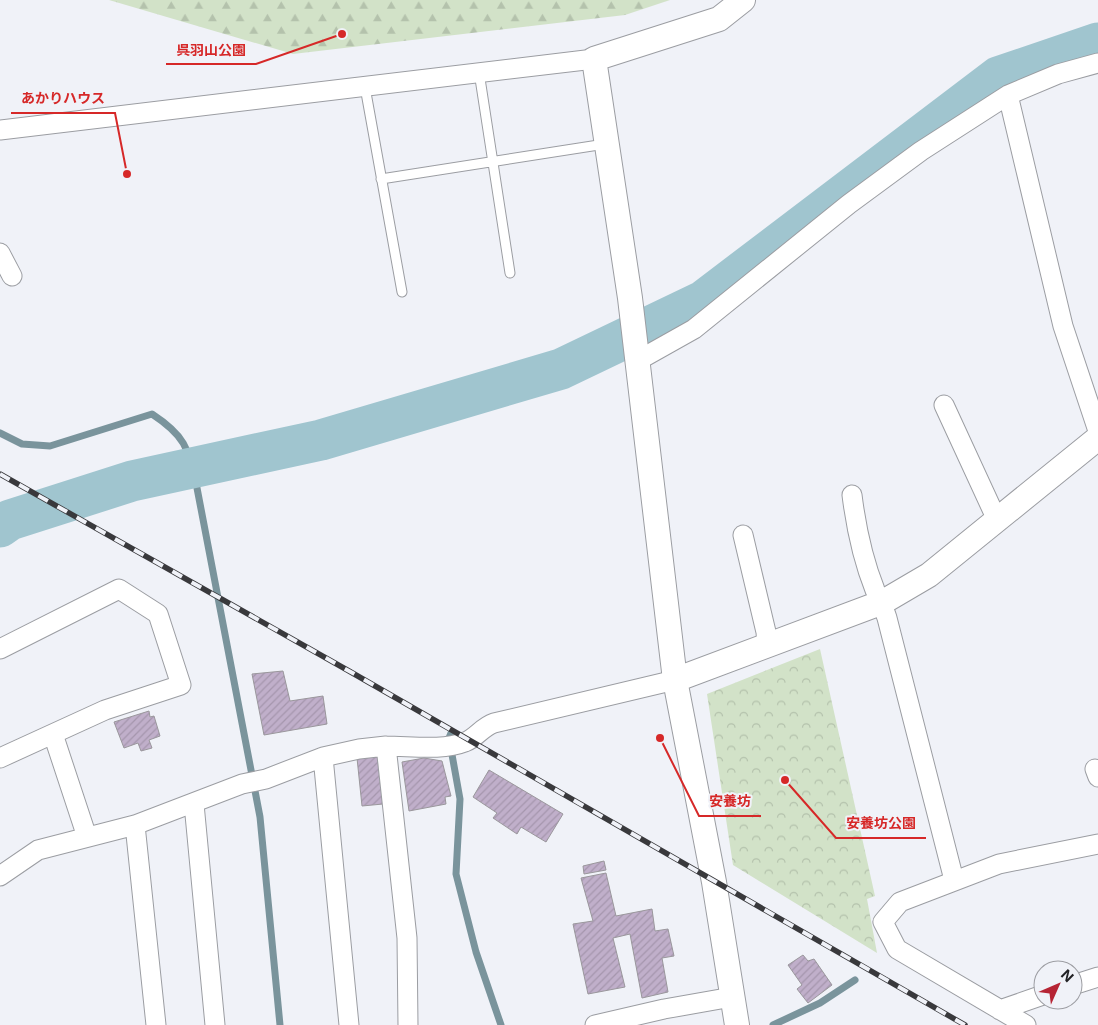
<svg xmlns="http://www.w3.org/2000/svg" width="1098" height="1025" viewBox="0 0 1098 1025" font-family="Inter,'Noto Sans JP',sans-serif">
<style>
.forest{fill:url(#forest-firs)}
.park{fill:url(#park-crowns)}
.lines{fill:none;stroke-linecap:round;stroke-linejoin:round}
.stream{stroke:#7a949c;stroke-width:7}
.river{stroke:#a0c5cf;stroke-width:41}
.building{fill:url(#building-hatch);stroke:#9a979c}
.service-casing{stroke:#9b9da2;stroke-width:11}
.minor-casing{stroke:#9b9da2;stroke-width:21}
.tertiary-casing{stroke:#9b9da2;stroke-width:26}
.service{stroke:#fff;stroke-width:9}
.minor{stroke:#fff;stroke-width:19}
.tertiary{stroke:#fff;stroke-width:24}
.rail-casing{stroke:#39393c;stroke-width:5.5}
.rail{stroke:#f0f2f8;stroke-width:4;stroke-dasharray:11;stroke-linecap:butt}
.leader{fill:none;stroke:#d62828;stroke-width:2}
.callout-dot{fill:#d62828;stroke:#f0f2f8;stroke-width:2}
.callout-label{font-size:14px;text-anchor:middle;font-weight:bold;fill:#d62828;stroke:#f0f2f8;stroke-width:4;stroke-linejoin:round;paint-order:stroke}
</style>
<defs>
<pattern id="forest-firs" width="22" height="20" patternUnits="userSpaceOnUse" patternTransform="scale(1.25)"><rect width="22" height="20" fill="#d2e2c8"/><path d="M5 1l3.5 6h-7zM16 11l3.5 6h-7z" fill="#b4c2ac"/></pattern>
<pattern id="park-crowns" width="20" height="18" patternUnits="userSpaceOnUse" patternTransform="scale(1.25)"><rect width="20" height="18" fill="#d2e2c8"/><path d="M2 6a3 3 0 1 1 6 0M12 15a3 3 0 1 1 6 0" fill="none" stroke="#b4c2ac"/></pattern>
<pattern id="building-hatch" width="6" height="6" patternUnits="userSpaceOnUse" patternTransform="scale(1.25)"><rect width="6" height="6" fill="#c0afca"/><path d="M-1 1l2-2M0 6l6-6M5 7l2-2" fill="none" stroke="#a596ad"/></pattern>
</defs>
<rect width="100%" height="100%" fill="#f0f2f8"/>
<path class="forest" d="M109 0H670L625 15 293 54Z"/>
<path class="park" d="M820 649 875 896 867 899 877 953 733 865 707 694Z"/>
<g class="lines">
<path class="stream" d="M0 433 22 444 50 446 152 414C187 437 188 449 197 488L260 817 280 1025
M451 733 449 738 460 799 456 874 476 952 501 1025
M773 1025 820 1003 855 980"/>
<path class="river" d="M0 527 10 520 132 481 321 440 561 369 703 301 998 77 1098 43"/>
</g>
<path class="building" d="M283 671 290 701 323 696 327 724 264 735 252 674Z
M149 711 150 717 154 716 160 736 149 740 152 748 141 751 138 743 124 748 114 722Z
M378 756 383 804 362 806 357 758Z
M424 758 442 761 451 796 445 797 446 804 409 811 402 762Z
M489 770 563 814 546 842 521 827 517 834 493 818 497 813 473 797Z
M604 861 606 870 584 874 583 866Z
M606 873 616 916 652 909 655 931 668 929 674 956 662 958 668 992 642 998 630 934 613 938 625 987 588 994 573 924 593 921 581 878Z
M803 955 808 961 814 959 832 985 808 1003 797 989 802 985 788 965Z"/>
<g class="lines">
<g class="service-casing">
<path id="service" d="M479 72 510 273
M365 87 402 292
M381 179 605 144"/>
</g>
<g class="minor-casing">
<path id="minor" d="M1008 95 1063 326 1098 431
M0 130 594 59
M0 253 12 276
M637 361 694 329 849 204 921 151 1008 95 1058 74 1098 63
M944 405 997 520
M852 495C856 527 863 560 875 590 879 599 884 608 887 618L954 880
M743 535 766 632 767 646
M0 649 119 589 158 614 181 685 105 710 0 758
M53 734 87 837
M386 746C411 746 442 751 465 742 476 738 482 727 494 723L675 680
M323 757 349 1025
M1095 769 1098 777
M194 804 215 1025
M135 825 156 1025
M0 876 38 850 135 825 242 784 266 779 323 757 359 749 386 746 407 938 408 1025
M1073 985 1098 977
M1000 1010 1043 995
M595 1025 664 1009 732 997
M1026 1025 897 949 883 922 900 902 999 864 1098 844"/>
</g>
<g class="tertiary-casing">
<path id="tertiary" d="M675 680 883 602 929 575 1098 438
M737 1025 714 882 675 680 630 298 594 59 719 19 743 0"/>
</g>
<use href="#service" class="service"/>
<use href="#minor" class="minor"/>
<use href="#tertiary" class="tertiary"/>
<g class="rail-casing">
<path id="rail" d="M0 474 349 671 965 1025"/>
</g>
<use href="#rail" class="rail"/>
</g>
<path class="leader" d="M342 34L256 64H166M127 174L115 113H11M660 738L699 816H761M785 780L836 838H926"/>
<g class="callout-dot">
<circle cx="342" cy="34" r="5"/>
<circle cx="127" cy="174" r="5"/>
<circle cx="660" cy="738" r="5"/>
<circle cx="785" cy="780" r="5"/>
</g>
<g class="callout-label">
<text x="211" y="55">呉羽山公園</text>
<text x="63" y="103">あかりハウス</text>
<text x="730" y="806">安養坊</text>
<text x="881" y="828">安養坊公園</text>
</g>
<g transform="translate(1058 985) rotate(45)"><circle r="24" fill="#f0f2f8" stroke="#9d9ea3"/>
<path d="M0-4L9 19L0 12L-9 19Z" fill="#b62434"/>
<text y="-8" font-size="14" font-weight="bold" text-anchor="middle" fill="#212124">N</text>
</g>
</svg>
